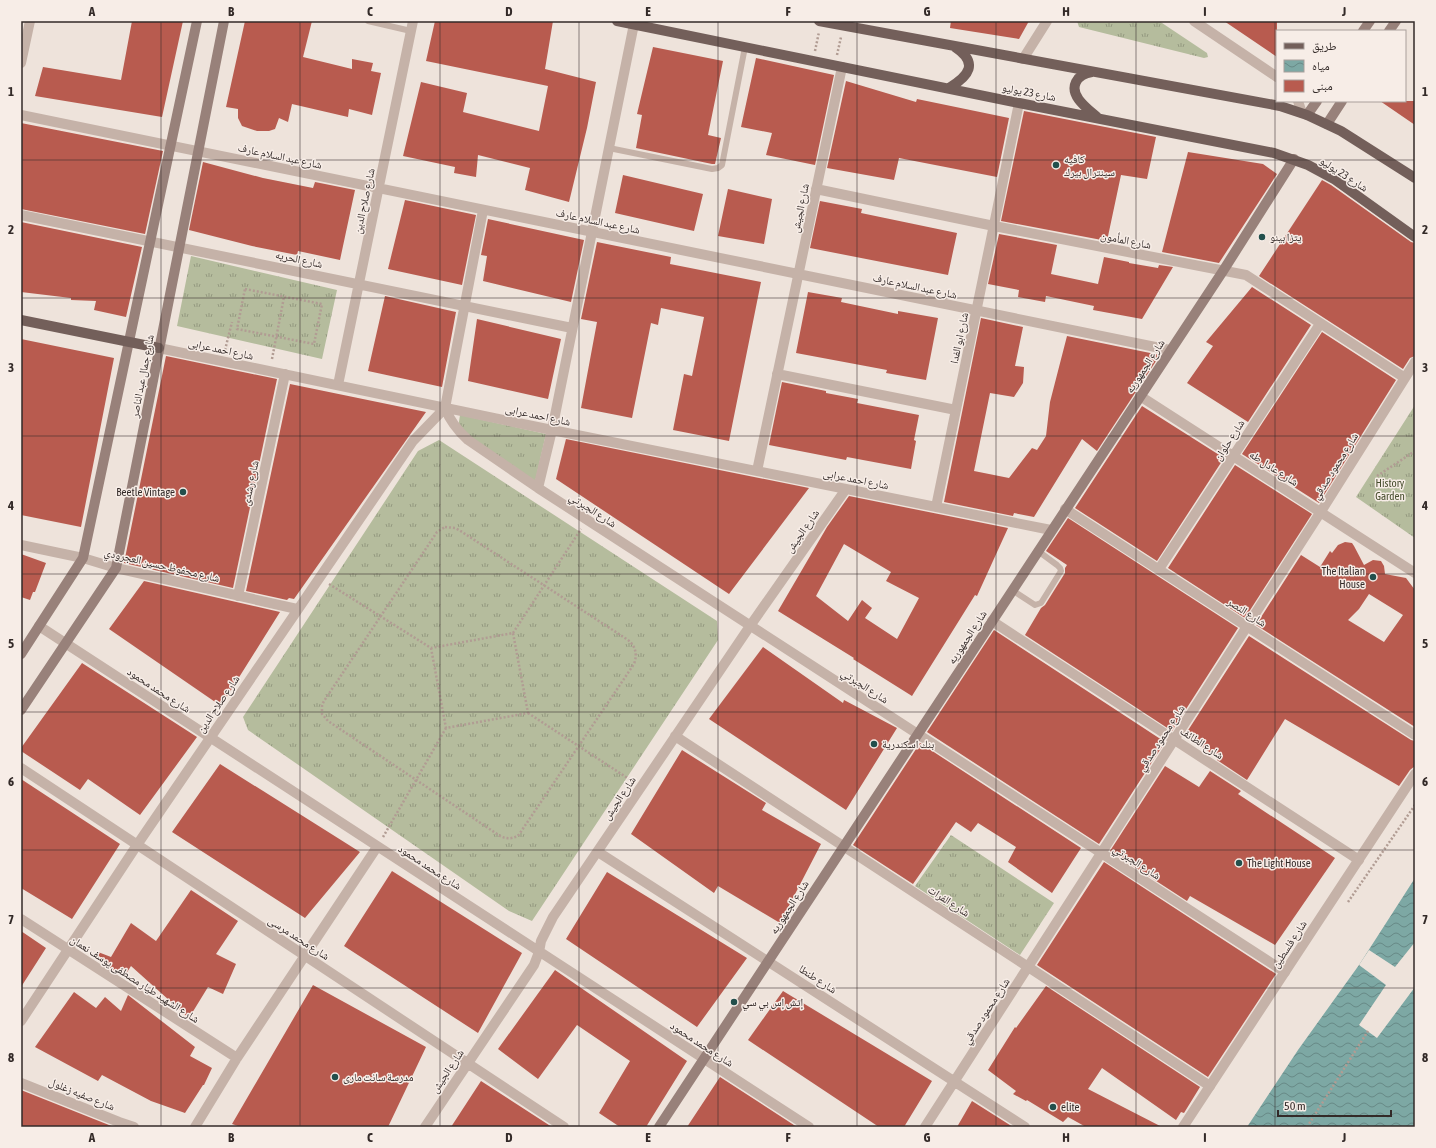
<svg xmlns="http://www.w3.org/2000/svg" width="1436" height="1148" viewBox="0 0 1436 1148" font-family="'Asap Condensed','Noto Naskh Arabic',sans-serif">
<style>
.grass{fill:url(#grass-tufts)}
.water{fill:url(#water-waves)}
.pier{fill:#eee3db}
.building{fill:#b85b4f;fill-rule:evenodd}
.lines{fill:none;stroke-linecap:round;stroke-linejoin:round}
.path{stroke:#b19c93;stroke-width:2.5;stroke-dasharray:2 2;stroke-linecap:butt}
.service{stroke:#c5b2a8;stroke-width:6}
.minor{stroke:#c5b2a8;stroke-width:10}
.tertiary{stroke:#c5b2a8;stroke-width:10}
.secondary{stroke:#98817a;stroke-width:10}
.primary{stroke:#735f5a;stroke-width:10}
.grid{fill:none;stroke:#332a28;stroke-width:1;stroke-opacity:0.55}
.poi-dot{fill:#224f4c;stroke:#f7ede7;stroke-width:1.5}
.labels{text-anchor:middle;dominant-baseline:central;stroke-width:3;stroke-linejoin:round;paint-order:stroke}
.street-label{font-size:11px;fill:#332a28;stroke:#f7ede7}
.poi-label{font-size:11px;fill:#332a28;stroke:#f7ede7;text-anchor:start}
.park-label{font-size:11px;fill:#474e2e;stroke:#f7ede7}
.neatline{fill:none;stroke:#332a28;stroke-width:1.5}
.grid-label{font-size:13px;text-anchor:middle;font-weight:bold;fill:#332a28}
</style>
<defs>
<pattern id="grass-tufts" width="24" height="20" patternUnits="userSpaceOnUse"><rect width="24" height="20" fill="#b5bc9d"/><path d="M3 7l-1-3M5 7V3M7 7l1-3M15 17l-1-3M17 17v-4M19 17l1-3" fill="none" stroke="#949980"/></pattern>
<pattern id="water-waves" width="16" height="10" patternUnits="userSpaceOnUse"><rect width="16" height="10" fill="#7da8a4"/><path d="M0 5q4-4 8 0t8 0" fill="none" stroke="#678986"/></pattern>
</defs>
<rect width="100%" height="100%" fill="#eee3db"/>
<path class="grass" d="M1077 21H1159L1207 53 1208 57 1204 58 1079 27Z
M191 256 337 290 322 359 177 326Z
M1415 405V538L1356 497Z
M460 415 546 434 535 482 458 428Z
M439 440 717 621 718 640 532 921 509 911 248 730 243 717 418 451Z
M951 835 1054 903 1020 955 915 886Z"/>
<path class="water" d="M1415 878V1127H1247L1298 1050 1359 965Z"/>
<path class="pier" d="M1415 942V987L1377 1038 1359 1025 1386 985 1359 965 1369 950 1395 967Z"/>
<path class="building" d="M132 21H183L162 117 35 96 43 67 121 80Z
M245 21H312L303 57 352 69V59L373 63 371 71 381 73 372 115 349 109 348 117 292 104 288 122 279 118 275 129 269 131H257L242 126 238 118V109L226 107Z
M435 21H553L545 69 596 82 587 128 569 202 525 190 530 168 478 155 476 177 454 173 455 167 403 156 421 82 467 93 463 112 539 131 548 86 426 61Z
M951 21H1029L1019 39 950 28Z
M1224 21H1277V57Z
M653 47 723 61 708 135 721 138 715 164H712L636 148 642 115 637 114Z
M756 58 834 75 815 165 766 155 772 133 741 127Z
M846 81 916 102 917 99 1009 118 997 177 899 158 894 180 827 168Z
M1380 101H1415V125Z
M1024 111 1156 137 1147 179 1121 175 1107 241 1001 221Z
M21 123 163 151 145 234 21 209Z
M1188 152 1263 164 1277 174 1219 263 1162 252Z
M203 162 263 178 313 188 315 182 355 190 340 260 298 251 297 255 252 246 189 230Z
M623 175 703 194 694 231 615 213Z
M1322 180 1331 185 1411 242 1415 243V356L1410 358 1403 369 1259 276Z
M728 189 772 199 764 244 718 236Z
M405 200 476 215 462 285 388 269Z
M820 201 862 209 861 213 957 233 948 275 810 248Z
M488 219 584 240 571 302 483 281 487 256 481 255Z
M21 222 142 247 126 317 94 310 96 301 71 300V298L21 292Z
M999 234 1057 245 1051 274 1098 284 1104 257 1129 262V263L1158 268 1159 265 1173 267 1142 319 1093 310 1094 306 1046 296 1045 302 1018 297 1019 290 988 284Z
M597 242 671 257 670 264 761 282 729 441 673 430 684 374 692 376 704 317 661 308 658 325 651 323 632 418 581 408 597 322 581 319Z
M1252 287 1311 325 1248 422 1187 383 1213 346 1206 342Z
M808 292 842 298 841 302 898 314V311L938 318 926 380 886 373 887 370 796 353Z
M385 296 456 312 442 387 368 371Z
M981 318 1023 327 1015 366 1024 367 1023 383 1014 397 990 393 974 471 1009 478 1032 448 1037 450 1046 436 1050 402 1067 336 1160 355 1097 451 1082 439 1034 517 1014 513 1013 516 944 502Z
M477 319 561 339 548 399 468 381Z
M1322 332 1396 380 1319 503 1242 454Z
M21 339 114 358 81 527 21 515Z
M166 356 277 379 233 588 124 563Z
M782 382 826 391V393L858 399 857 403 919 415 914 440 916 441 911 469 847 457 846 460 769 445Z
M290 384 426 412 294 599 289 598 287 600 246 591Z
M1142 406 1224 458 1157 561 1075 508Z
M566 439 809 488 729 594 556 479Z
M1235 465 1312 514 1245 618 1168 568Z
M849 496 1008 528 977 596 975 595 912 696 853 659 854 658 778 611 827 527ZM844 544 891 572 886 581 919 598 897 639 865 618 872 608 862 600 848 621 816 596Z
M1068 518 1238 628 1172 731 1025 635 1041 608 1045 605 1065 573V568L1067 565 1046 551Z
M1345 542 1352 543 1354 546 1364 565 1373 560 1381 561 1384 566 1385 574 1406 578 1415 590V727L1256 625 1301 555 1320 567 1330 551 1332 553 1338 545ZM1369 594 1403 615 1384 642 1348 620 1359 609Z
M21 554 46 563 35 592H33L30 600 21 597Z
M144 581 280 612 221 706 109 629Z
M994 630 1165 742 1099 844 927 732Z
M1249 636 1411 740 1415 741V766L1410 770 1399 786 1285 719 1247 780 1217 760 1218 758 1185 735Z
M763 647 843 703 844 700 897 728 846 810 709 719Z
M82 663 197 737 140 815 88 779 80 790 21 751V748Z
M920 743 1081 848 1052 893 1008 862 1016 847 978 823 971 832 956 822 913 884 853 845Z
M682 750 766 803 762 810 821 844 780 923 718 886 714 893 631 834Z
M220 764 360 852 305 918 172 832Z
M1165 766 1199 787 1210 771 1241 791 1238 794 1335 858 1275 945 1190 896 1187 901 1110 851Z
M21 779 120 844 72 919 21 888Z
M1104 862 1276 974 1208 1077 1037 965Z
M392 871 522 953 478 1033 344 946Z
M607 872 747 958 697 1027 566 939Z
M191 890 238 921 216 954 236 964 223 994 208 987 189 1018 131 966 124 977 95 959 98 952 111 957 131 923 156 941Z
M21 931 46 948 21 987Z
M555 970 687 1061 646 1127H620L599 1113 630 1061 577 1025 538 1079 498 1049Z
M313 985 426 1047 388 1127H241L232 1124Z
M1046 986 1200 1087 1184 1113 1181 1112 1176 1120 1102 1068 1088 1089 1162 1127H1086L1068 1117 1063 1122 1027 1100 1026 1101 1013 1094 1016 1091 988 1070 1015 1027 1016 1028Z
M783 991 932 1081 904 1127H879L748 1040Z
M74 992 96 1008 105 997 121 1011 128 995 195 1047 190 1056 212 1068 204 1085H203L185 1113 151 1101 102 1075 98 1081 35 1047Z
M720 1077 797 1127H687Z
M481 1081 552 1127H451Z
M21 1090 114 1127H21Z
M972 1101 1013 1127H957Z"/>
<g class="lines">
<path class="path" d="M815 51 819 32
M837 55 841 37
M245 289 322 304 314 344 237 329Z
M225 350 232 322
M272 359 284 297
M1377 476 1415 451
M445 527 455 528 459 530 625 638C635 644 638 653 634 664L518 836C511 839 506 839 500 836L328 721 322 714V705L324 701 437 532Z
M329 584 431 648 513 633 528 713 446 728 431 648
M513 633 581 529
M528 713 632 781
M383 837 446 728
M1348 902 1415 805
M1307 1127 1368 1031"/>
<path class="service" d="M368 21 411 31
M609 148 712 169 718 168 722 165 745 47
M1012 590 1035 605 1041 603 1061 571 1060 568 1057 565 1038 551"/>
<path class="minor" d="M1194 21 1277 77
M1023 59 1047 21
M21 63 30 21
M1298 101 1302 113
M21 115 1170 350
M816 189 994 226 1246 275 1405 378
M21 215 572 328
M159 348 552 430 1051 530
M777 374 956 410
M338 385 413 21
M1140 396 1415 573
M445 408C450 421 457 430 468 440L538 488 1285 972
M445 408 483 210
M757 471 842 67
M538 488 552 430 634 24
M936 507 1019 103
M1065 509 1415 735
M21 545 83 558 116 568 297 609
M1159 569 1320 324
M238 596 285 374
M992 621 1359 860
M39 626 809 1127
M675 736 1210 1086
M21 768 564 1127
M598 852 1025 1127
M21 919 237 1058
M21 1021 137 845 413 441 445 408
M21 1083 119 1122 134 1127
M195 1127 237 1058 377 847
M425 1127 534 965 539 952 541 941 553 917 750 626 846 489
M925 1127 1320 513 1415 362"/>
<path class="tertiary" d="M1183 1127 1415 774"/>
<path class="secondary" d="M1363 31 1370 21
M1389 31 1396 21
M1307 115 1317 101
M1327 124 1342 101
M21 654 83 558 197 21
M21 710 116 568 224 21
M659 1127 1223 271 1294 159"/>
<path class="primary" d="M617 21 1019 103 1274 153 1308 165 1334 179 1415 237
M819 21 1280 106 1307 115 1341 131 1415 178
M1092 72C1085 73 1079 76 1076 82 1069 96 1088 109 1097 117
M949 88C969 76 979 63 955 47
M21 320 159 348"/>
</g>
<path class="grid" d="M161 21V1127M300 21V1127M440 21V1127M579 21V1127M718 21V1127M857 21V1127M996 21V1127M1136 21V1127M1275 21V1127M21 160H1415M21 298H1415M21 436H1415M21 574H1415M21 712H1415M21 850H1415M21 988H1415"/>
<g class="poi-dot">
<circle cx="1056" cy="165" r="4"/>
<circle cx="1262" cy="237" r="4"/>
<circle cx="183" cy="492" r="4"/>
<circle cx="1373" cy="577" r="4"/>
<circle cx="874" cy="744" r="4"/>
<circle cx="1239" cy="863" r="4"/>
<circle cx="734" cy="1002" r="4"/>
<circle cx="335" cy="1077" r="4"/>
<circle cx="1053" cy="1107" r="4"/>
</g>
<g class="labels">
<g class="street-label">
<text transform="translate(1029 92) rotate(11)">شارع 23 يوليو</text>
<text transform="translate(280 156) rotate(12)">شارع عبد السلام عارف</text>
<text transform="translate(1344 174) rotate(33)">شارع 23 يوليو</text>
<text transform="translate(364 201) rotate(-78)">شارع صلاح الدين</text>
<text transform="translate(800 208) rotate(-78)">شارع الجيش</text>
<text transform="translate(598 221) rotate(12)">شارع عبد السلام عارف</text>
<text transform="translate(1126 240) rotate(11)">شارع المأمون</text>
<text transform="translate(299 259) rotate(12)">شارع الحريه</text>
<text transform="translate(915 286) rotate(12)">شارع عبد السلام عارف</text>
<text transform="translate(959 338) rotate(-78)">شارع ابو الفدا</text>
<text transform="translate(221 349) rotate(12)">شارع احمد عرابى</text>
<text transform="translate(1145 366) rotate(-57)">شارع الجمهوريه</text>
<text transform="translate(142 376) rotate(-79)">شارع جمال عبد الناصر</text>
<text transform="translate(538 415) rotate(12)">شارع احمد عرابى</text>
<text transform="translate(1229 440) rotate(-57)">شارع حلوان</text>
<text transform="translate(1335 466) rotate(-58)">شارع محمود صدقي</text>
<text transform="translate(1274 468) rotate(33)">شارع عادل طه</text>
<text transform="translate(856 479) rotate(11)">شارع احمد عرابى</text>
<text transform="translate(250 483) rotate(-78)">شارع رشدى</text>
<text transform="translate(593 510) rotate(33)">شارع الجبرتي</text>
<text transform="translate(802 531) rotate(-55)">شارع الجيش</text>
<text transform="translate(162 565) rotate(13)">شارع محفوظ حسين العجرودي</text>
<text transform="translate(1247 612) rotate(33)">شارع النصر</text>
<text transform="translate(967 637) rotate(-57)">شارع الجمهوريه</text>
<text transform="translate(865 686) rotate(33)">شارع الجبرتي</text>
<text transform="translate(159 690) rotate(33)">شارع محمد محمود</text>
<text transform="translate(218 704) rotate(-56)">شارع صلاح الدين</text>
<text transform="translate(1161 738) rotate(-57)">شارع محمود صدقي</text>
<text transform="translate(1202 743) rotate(33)">شارع الطائف</text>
<text transform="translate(619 798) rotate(-56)">شارع الجيش</text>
<text transform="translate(1137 862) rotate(33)">شارع الجبرتي</text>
<text transform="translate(430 867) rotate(33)">شارع محمد محمود</text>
<text transform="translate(949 901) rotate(33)">شارع الفرات</text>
<text transform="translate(789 907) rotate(-57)">شارع الجمهوريه</text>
<text transform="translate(299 938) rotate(33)">شارع محمد مرسى</text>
<text transform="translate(1289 944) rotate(-57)">شارع فلسطين</text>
<text transform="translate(135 979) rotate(33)">شارع الشهيد طيار مصطفى يوسف نعمان</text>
<text transform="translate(818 979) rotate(33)">شارع طنطا</text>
<text transform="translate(986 1011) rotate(-57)">شارع محمود صدقي</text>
<text transform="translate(702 1044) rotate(33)">شارع محمد محمود</text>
<text transform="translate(447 1071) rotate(-56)">شارع الجيش</text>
<text transform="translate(82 1094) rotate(22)">شارع صفيه زغلول</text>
</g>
<g class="poi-label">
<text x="1064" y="159">كافيه<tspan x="1064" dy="13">سينترال بيرك</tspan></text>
<text x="1270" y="237">يتزا بينو</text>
<text x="175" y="492" text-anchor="end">Beetle Vintage</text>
<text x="1365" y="571" text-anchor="end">The Italian<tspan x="1365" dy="13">House</tspan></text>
<text x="882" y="744">بنك اسكندرية</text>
<text x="1247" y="863">The Light House</text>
<text x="742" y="1002">إتش إس بي سي</text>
<text x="343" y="1077">مدرسة سانت مارى</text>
<text x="1061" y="1107">elite</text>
</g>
<g class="park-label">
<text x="1390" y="483">History<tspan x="1390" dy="13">Garden</tspan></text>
</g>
</g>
<rect width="1436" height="1148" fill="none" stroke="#f7ede7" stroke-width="44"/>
<rect x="1276" y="30" width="130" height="72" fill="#f7ede7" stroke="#a99f9b"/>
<rect x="1284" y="43" width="20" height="6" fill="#735f5a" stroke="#a99f9b"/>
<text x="1312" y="50" font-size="12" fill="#332a28">طريق</text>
<rect x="1284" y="60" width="20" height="12" fill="url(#water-waves)" stroke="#a99f9b"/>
<text x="1312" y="70" font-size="12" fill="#332a28">مياه</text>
<rect x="1284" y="80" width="20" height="12" fill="#b85b4f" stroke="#a99f9b"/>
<text x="1312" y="90" font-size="12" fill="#332a28">مبنى</text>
<path d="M1278 1110v6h113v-6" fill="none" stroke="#332a28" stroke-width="2"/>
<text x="1284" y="1110" font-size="12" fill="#332a28" stroke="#f7ede7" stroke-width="3" paint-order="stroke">50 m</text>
<rect x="22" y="22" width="1392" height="1104" class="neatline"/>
<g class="grid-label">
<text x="92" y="16">A</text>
<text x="231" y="16">B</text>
<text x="370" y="16">C</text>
<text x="509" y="16">D</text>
<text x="648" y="16">E</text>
<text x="788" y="16">F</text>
<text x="927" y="16">G</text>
<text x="1066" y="16">H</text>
<text x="1205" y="16">I</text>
<text x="1344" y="16">J</text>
<text x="11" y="96">1</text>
<text x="1425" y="96">1</text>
<text x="11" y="234">2</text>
<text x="1425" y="234">2</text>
<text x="11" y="372">3</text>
<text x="1425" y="372">3</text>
<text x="11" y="510">4</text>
<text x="1425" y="510">4</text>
<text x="11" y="648">5</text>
<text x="1425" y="648">5</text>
<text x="11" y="786">6</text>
<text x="1425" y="786">6</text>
<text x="11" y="924">7</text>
<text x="1425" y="924">7</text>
<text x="11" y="1062">8</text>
<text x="1425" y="1062">8</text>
<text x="92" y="1142">A</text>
<text x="231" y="1142">B</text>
<text x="370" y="1142">C</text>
<text x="509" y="1142">D</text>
<text x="648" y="1142">E</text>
<text x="788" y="1142">F</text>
<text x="927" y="1142">G</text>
<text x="1066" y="1142">H</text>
<text x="1205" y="1142">I</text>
<text x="1344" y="1142">J</text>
</g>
</svg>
